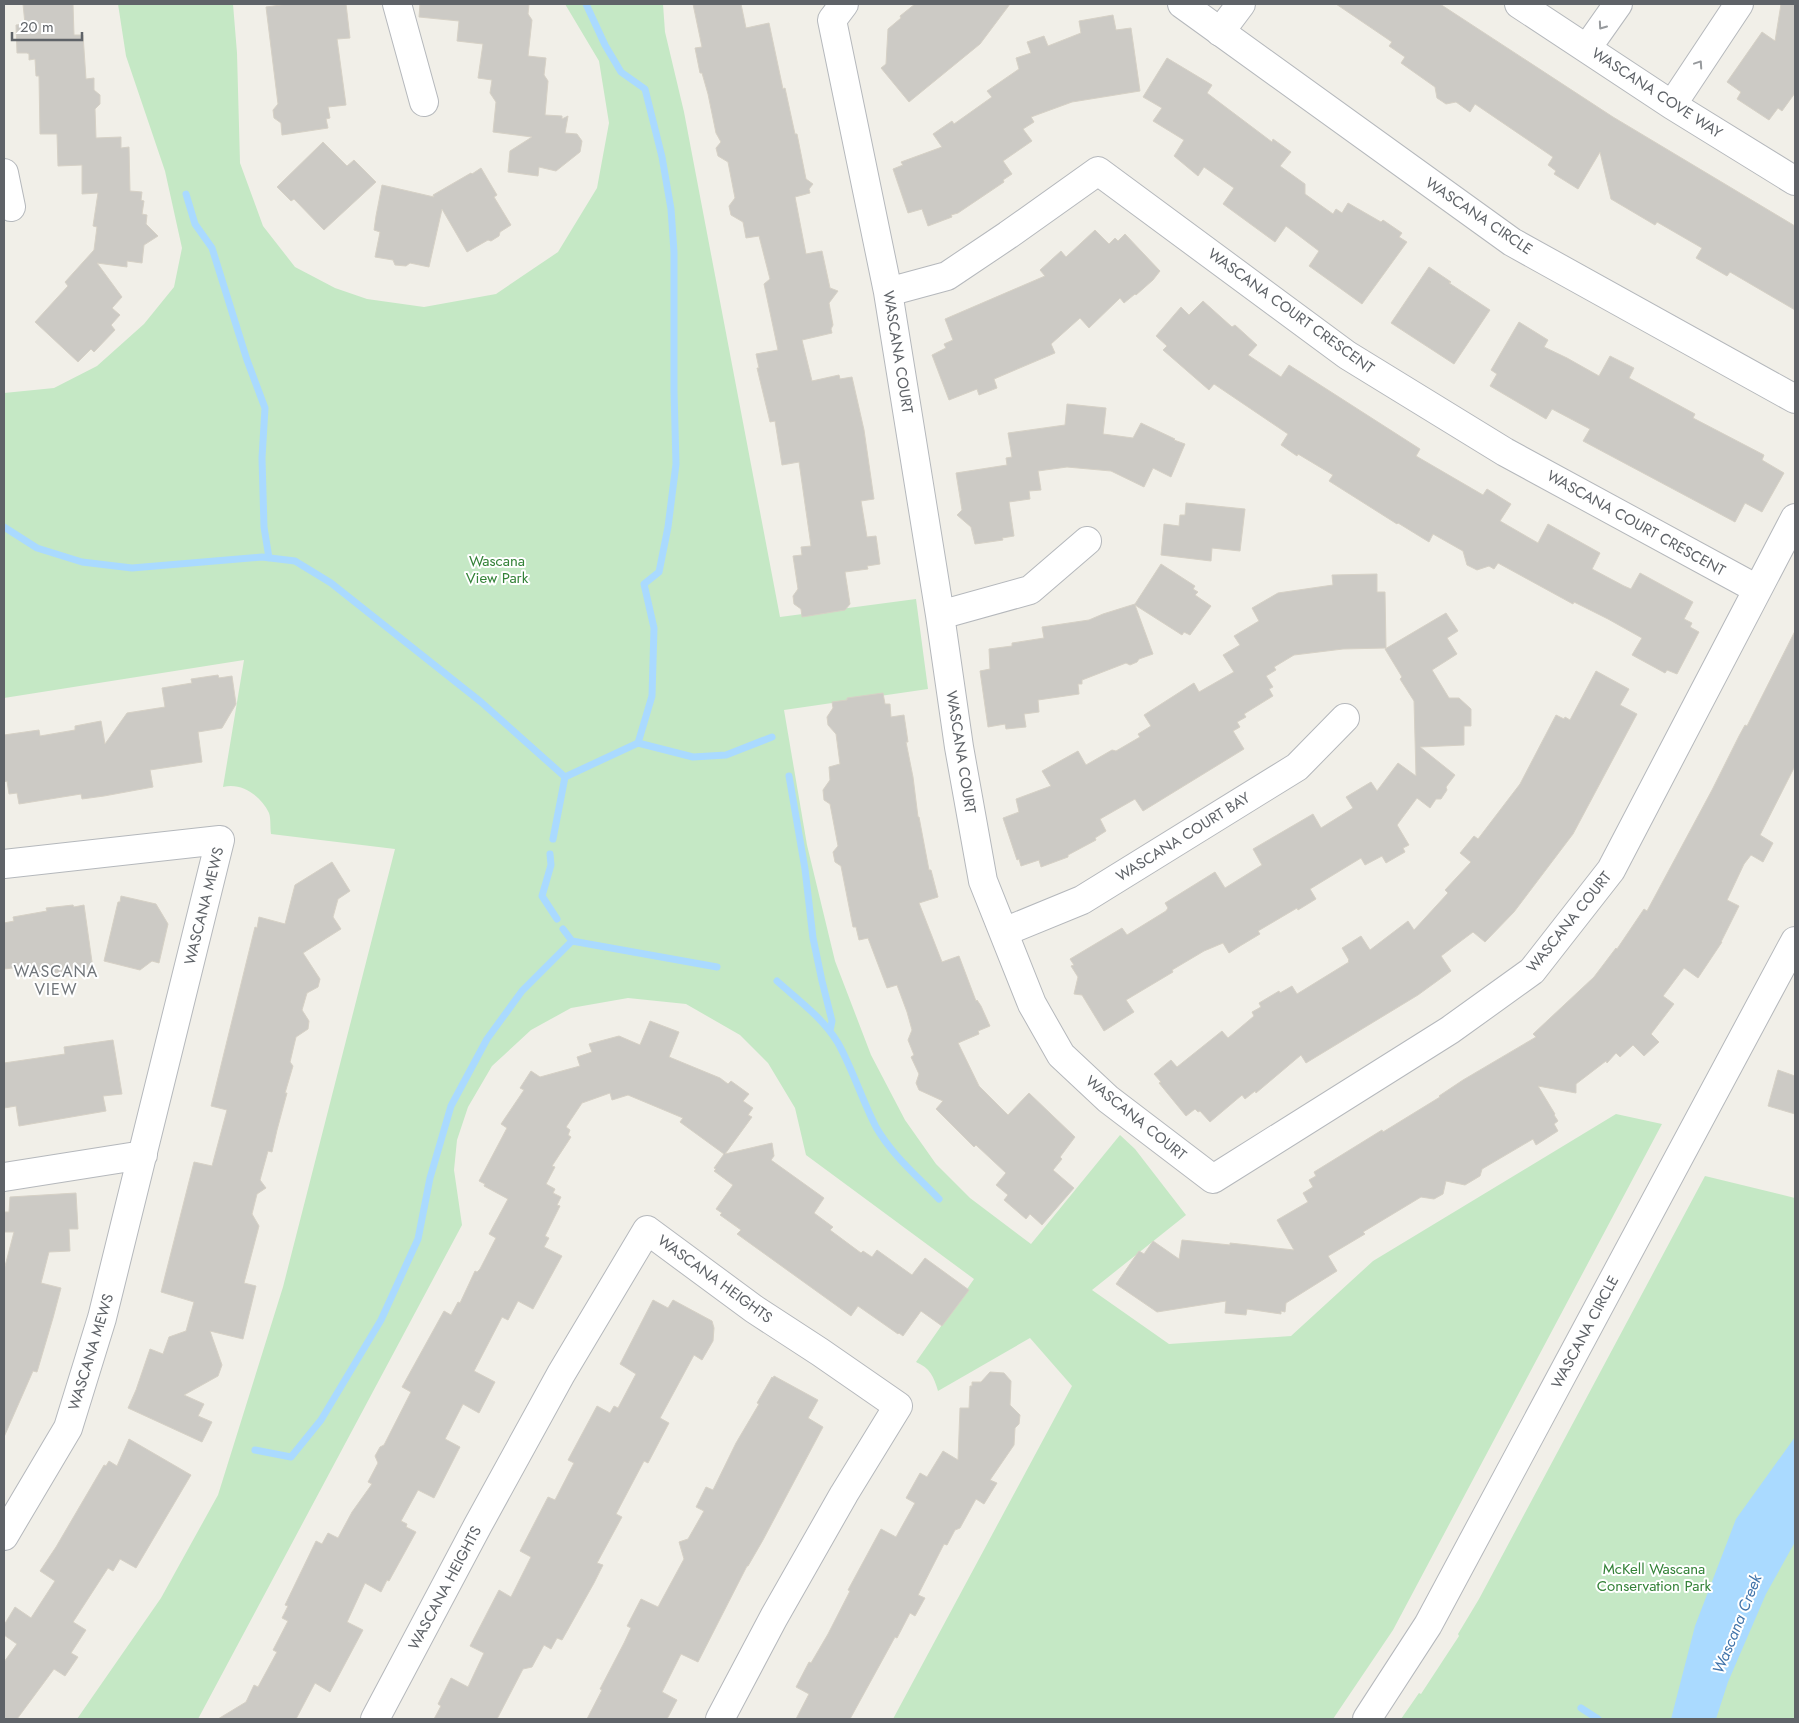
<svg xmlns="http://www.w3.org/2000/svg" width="1799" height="1723" viewBox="0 0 1799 1723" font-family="Jost,sans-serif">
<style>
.green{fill:#c5e8c5}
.water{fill:#aadaff}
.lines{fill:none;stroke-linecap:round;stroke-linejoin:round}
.stream{stroke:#aadaff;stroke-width:7}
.building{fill:#cccac5;stroke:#d6d1c6}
.minor-casing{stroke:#b5b8bc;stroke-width:30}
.tertiary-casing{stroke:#b5b8bc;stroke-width:30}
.minor{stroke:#fff;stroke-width:28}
.tertiary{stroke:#fff;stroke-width:28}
.oneway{stroke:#979a9d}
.labels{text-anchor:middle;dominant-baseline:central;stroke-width:4;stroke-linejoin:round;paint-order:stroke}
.street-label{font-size:15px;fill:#5f6368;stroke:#fff}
.park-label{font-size:15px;fill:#348238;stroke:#fff}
.neighbourhood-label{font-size:16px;letter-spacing:1px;fill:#70757a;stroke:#fff}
.water-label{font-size:16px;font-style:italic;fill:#4174aa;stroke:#fff}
</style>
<rect width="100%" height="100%" fill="#f1efe8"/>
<path class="green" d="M118 4H233L237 53 240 163 263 226 295 267 335 288 367 299 424 307 496 294 558 252 597 188 609 123 599 61 565 4H663L665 32 684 112 780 617 916 599 928 689 784 710 807 845 835 961 871 1055 905 1120 936 1164 970 1198 1031 1244 1120 1135 1135 1149 1186 1215 1092 1290 1169 1344 1291 1336 1373 1261 1616 1114 1662 1124 1393 1630 1333 1719H893L1072 1386 1030 1338 938 1391C934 1377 930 1368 916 1362L974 1279 806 1155 795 1108 768 1063 740 1035 686 1004 628 998 571 1008 531 1030 492 1066 468 1107 457 1140 454 1170 462 1225 198 1719H77L161 1598 218 1495 283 1287 395 849 271 834C270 827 271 819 269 813 261 796 242 782 223 787L244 660 4 698V393L54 388 97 366 144 324 174 287 182 248 165 171 126 56Z
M1705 1176 1795 1198V1719H1401L1419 1693 1421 1694 1459 1636 1458 1634 1479 1599Z"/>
<path class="water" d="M1795 1437V1542L1766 1594 1728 1682 1716 1719H1671L1695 1626 1736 1519Z"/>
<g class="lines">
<path class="stream" d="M186 194 195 224 212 248 247 360 265 408 262 458 264 527 269 558
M4 527 37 548 82 562 132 568 262 557 295 561 331 583 481 702 565 777
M638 743 693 757 726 755 772 737
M789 776 805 869 813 938 822 981 832 1021 830 1031
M565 777 638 743 652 696 654 628 644 584 659 572 668 527 676 464 674 391V252L671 209 662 157 645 89 621 72 605 45 586 4
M553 839 565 777
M550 854 551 865 542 896 557 919
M572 941 717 967
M777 981C798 1000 823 1018 838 1043 853 1070 862 1100 876 1127 892 1155 917 1176 939 1199
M255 1450 291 1457 321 1420 381 1320 418 1239 430 1178 451 1106 487 1039 522 991 572 941 563 929
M1581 1708 1598 1719"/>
</g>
<path class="building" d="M23 4H73L74 35H83L86 79 94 78V90L100 95V104L95 109 96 138 121 137V148L129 147 130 191 142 192 141 200 144 201 142 214 147 215 146 224 158 236 144 245 142 263 127 261V267L97 263 122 297 112 308 120 315 111 325 115 330 94 352 91 349 78 362 35 322 68 286 65 282 94 250 97 227 93 226 98 193 82 194V165L58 166 57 134H40L39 76H36L35 59 29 60V54L27 53H17L16 25 25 24Z
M288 4H346L350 38 337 39 346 105 328 107 330 118 326 119 328 128 282 135 281 123 274 118 273 110 278 104 266 7Z
M420 4H529L528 14 532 20 528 56 546 58 544 75 548 81 545 115 562 116V119L568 116 565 133 577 134 582 141 580 152 556 171 539 167 538 176 508 172 510 151 532 137 493 132 496 102 490 93 492 80 478 78 483 44 457 41 459 21 419 17Z
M693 4H741L746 28 769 23 783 89 785 88 795 134H797L806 179 813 184 809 189 810 193 795 197 806 254 822 251 830 288 838 291 829 303 833 325 831 329 832 333 802 340 812 381 839 375 840 379 852 377 864 430 874 499 861 501 867 537 876 536 880 564 867 566 868 569 845 572 850 604 845 610 802 617 801 609 794 604 793 596 798 589 793 556 802 555 801 547 811 546 799 462 782 465 775 421 770 422 757 368H759L756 354 778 350 764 284 770 279 759 236 746 238 743 222 731 215 729 206 735 198 728 162 718 156 716 148 721 142 716 133 708 94 702 73H700L695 48 702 47Z
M915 4H1010L980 44 909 102 881 68 886 64 888 29 901 18 900 16Z
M1336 4H1440L1613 117 1795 226V310L1730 272 1727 276 1696 258 1702 248 1657 222 1655 225 1611 199 1600 152 1578 189 1554 174 1556 171 1548 165 1553 157 1475 104 1470 112 1456 102 1446 104 1437 98 1435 87 1401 63 1405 57 1389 46 1392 42Z
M1781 4H1795V93L1782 111 1778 108 1769 120 1737 99 1741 92 1727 82 1762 32 1775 41Z
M1113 15 1116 30 1131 28 1140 91 1072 102 1031 117 1034 122 1023 129 1032 141 1003 161 1012 174 1003 180 1004 182 958 213 951 215 952 217 928 226 922 209 908 213 893 169 903 165 901 162 942 147 933 134 952 121 954 124 992 97 987 91 1019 69 1016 58 1031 53 1027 42 1044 36 1048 46 1081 33 1079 21Z
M1167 58 1212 85 1207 93 1272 142 1273 139 1291 152 1280 166 1305 184V194L1333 214 1336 209 1342 213 1348 203 1381 222 1383 220 1402 233 1399 237 1407 242 1362 304 1309 266 1319 251 1286 226 1275 242 1223 204 1234 188 1204 167 1198 176 1174 156 1184 140 1153 121 1162 108 1143 97Z
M323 142 347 166 354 160 376 182 324 230 294 199 291 201 277 187Z
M481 168 497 195 494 197 511 225 500 232 499 236 491 241 488 240 467 252 442 209 429 267 410 263 406 266 395 265 393 260 375 257 380 232 374 230 376 216 382 185 434 197 433 195 471 173 472 174Z
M1095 230 1109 244 1115 238 1118 241 1125 234 1160 271 1153 280 1136 295 1135 294 1124 303 1120 298 1089 328 1080 318 1051 344 1055 353 994 379 997 388 979 395 977 389 949 400 932 355 946 348 944 344 953 340 945 319 1045 276 1040 270 1061 251 1066 257Z
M1429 267 1451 282 1449 283 1490 310 1454 364 1391 323Z
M1203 301 1232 327 1235 325 1257 345 1248 355 1281 377 1289 365 1420 449 1416 456 1483 495 1487 489 1511 504 1500 521 1538 543 1548 524 1600 553 1592 569 1624 586 1631 589 1640 573 1693 602 1684 619 1692 623 1690 627 1699 632 1677 674 1667 670 1665 673 1632 655 1642 638 1608 619 1574 602 1573 604 1498 563 1494 569 1489 566 1477 570 1467 565 1463 551 1433 534 1429 542 1398 523 1397 524 1329 481 1333 475 1298 454 1297 456 1281 445 1288 434 1214 384 1209 390 1163 350 1167 346 1156 336 1181 307 1189 315Z
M1519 322 1548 340 1544 347 1567 358 1599 376 1610 356 1634 368 1629 378 1695 414 1693 418 1764 455 1762 460 1784 473 1762 512 1745 503 1735 522 1583 441 1590 429 1552 409 1546 419 1490 386 1497 374 1491 370Z
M1067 404 1106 408 1103 434 1133 438 1141 423 1175 439 1174 440 1185 444 1171 477 1153 468 1144 487 1111 471 1067 467 1038 471 1041 490 1029 491 1030 499 1009 502 1014 536 1002 538 1003 540 975 544 971 527 957 515 962 510 956 473 1007 465 1006 458 1012 457 1008 433 1065 425Z
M1186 503 1245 509 1240 551 1212 548 1211 561 1161 555 1164 524 1179 526 1180 515H1185Z
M1161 564 1195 586 1193 589 1198 592 1195 595 1211 606 1190 635 1184 632 1182 635 1135 605 1153 654 1139 659 1137 662 1130 665 1126 663 1082 680V684H1078L1079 694 1038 700 1039 712 1024 714 1026 727 1006 729 1005 724 988 727 980 671 990 669 989 649 1012 646V643L1044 638 1042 627 1089 620 1103 614 1135 604Z
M1377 574V592H1385L1386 648 1343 649 1294 655 1274 667 1276 670 1266 676 1273 687 1269 689 1273 696 1244 714 1246 717 1237 722 1240 727 1233 731 1244 749 1143 811 1135 799 1100 819 1106 831 1095 838 1096 840 1068 855V857L1041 867 1039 860 1021 866 1019 859 1017 860 1003 818 1019 812 1016 799 1051 786 1042 771 1078 751 1086 765 1112 750 1116 751 1140 737 1138 734 1151 726 1144 715 1194 683 1199 692 1234 672 1223 655 1240 645 1234 636 1259 621 1252 608 1278 593 1333 585 1332 575Z
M1446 613 1458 631 1447 638 1457 654 1432 670 1449 698H1459L1471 709V726H1464V745L1420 747 1455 775 1446 787 1447 790 1441 799H1436L1430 808 1417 798 1397 825 1409 845 1403 848 1405 852 1386 863 1382 856 1365 865 1361 858 1310 889 1316 899 1298 910 1297 908 1258 931 1260 934 1240 946 1229 953 1223 943 1204 951 1172 970 1173 972 1126 1000 1134 1012 1104 1031 1082 995 1074 994 1078 977 1071 966 1074 965 1070 959 1122 928 1127 935 1166 911 1168 908 1165 903 1215 872 1225 888 1262 865 1253 849 1313 814 1321 828 1353 808 1346 797 1371 782 1377 791 1398 763 1416 776 1414 701 1400 679 1402 677 1385 649Z
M1795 631V766L1760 835 1773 843 1763 862 1751 855 1744 864 1727 900 1739 906 1721 942H1722L1698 978 1684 968 1663 996 1674 1004 1651 1034 1659 1042 1644 1056 1633 1045 1620 1057 1616 1053 1607 1063 1606 1061 1576 1084V1093L1538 1086 1555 1114 1554 1115 1558 1121 1554 1124 1558 1131 1536 1145 1533 1139 1482 1169 1480 1176 1465 1185 1446 1181 1443 1194 1434 1199 1421 1197 1363 1232 1365 1234 1328 1256 1337 1271 1286 1303 1285 1312 1281 1311V1314L1247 1309 1246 1315 1225 1313 1226 1301 1157 1312 1116 1284 1139 1251 1144 1254 1153 1241 1179 1259 1182 1240 1230 1245V1243L1294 1250 1277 1220 1308 1202 1303 1193 1313 1187 1309 1180 1316 1176 1314 1172 1382 1130 1383 1132 1440 1097 1439 1096 1463 1080 1536 1037 1533 1034 1594 977 1616 948 1617 949 1644 909 1647 911 1712 790 1739 736 1745 725 1747 726Z
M1596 671 1629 689 1620 705 1637 714 1573 834 1514 912 1485 942 1473 932 1441 956 1451 971 1418 995 1306 1063 1301 1055 1256 1093 1255 1091 1245 1099 1242 1095 1210 1122 1200 1111 1198 1112 1195 1109 1186 1116 1159 1083 1161 1082 1154 1074 1171 1060 1177 1067 1222 1031 1228 1038 1254 1016 1252 1012 1261 1007 1259 1003 1279 991 1280 993 1292 986 1297 994 1349 962 1348 961 1349 960 1342 948 1361 936 1370 950 1408 921 1414 930 1448 893 1445 890 1471 862 1460 853 1474 836 1478 839 1520 784 1556 715 1564 719 1565 717 1570 720Z
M218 675 219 678 232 676 236 704 222 728 198 732 202 762 150 770 153 787 104 796 82 799 81 794 19 804 17 793 9 794 7 781 4 782V735L39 730 40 736 75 730V726L101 721 105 744 127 713 165 707 162 688 192 683 191 679Z
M883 693 885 704H890L891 717 904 715 908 742H906L913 777 918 817H919L929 870H931L938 897 919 903 942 962 959 956 976 1001 977 1000 981 1006 990 1026 978 1031 979 1034 958 1043 979 1086 1008 1115 1029 1093 1075 1137 1060 1157 1062 1159 1053 1170 1074 1188 1042 1225 1030 1214 1026 1219 1004 1200 1008 1195 996 1185 1006 1173 976 1145 974 1147 936 1109 943 1101 919 1090 916 1083 919 1074 911 1057 914 1055 908 1040 912 1030 907 1012 897 985 887 988 868 938 859 940 856 927H853L841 866 835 862 833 852 838 846 830 804 824 800 823 790 830 780 829 767 840 764 836 734 828 725 827 717 833 708 832 702 847 700V698Z
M332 862 350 891 338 899 333 917 341 929 303 953 320 979 318 987 307 993 302 1010 309 1021 308 1029 296 1037 290 1062 293 1066 285 1093H287L277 1130 272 1152 268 1151 260 1180 266 1188 257 1194 252 1214 259 1226 244 1283 256 1286 243 1339 210 1331 222 1365 218 1376 184 1395 204 1404 198 1416 212 1422 202 1442 128 1408 136 1390 150 1349 163 1354 169 1337 186 1331 194 1302 161 1292 194 1162 212 1166 227 1110 211 1106 255 927 257 928 259 917 285 924 295 885Z
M121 896 156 904 168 924 159 963 152 961 140 970 104 961 118 902H120Z
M73 905 74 907 84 905 93 969 17 977 16 971H14L13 968 4 969V923L14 921 13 917 47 911 46 908Z
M650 1021 679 1032 669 1057 720 1078 728 1084 731 1081 749 1094 743 1101 753 1108 748 1115 752 1117 725 1154 772 1143 774 1156 771 1160 824 1198 814 1213 833 1227 830 1230 861 1253 863 1251 872 1257 877 1250 912 1275 925 1258 969 1290 942 1326 921 1311 903 1336 899 1333 898 1334 858 1306 851 1316 737 1234 741 1230 720 1215 722 1213 716 1209 733 1185 714 1171 716 1169 714 1168 724 1154 680 1122 683 1118 628 1095 612 1100 610 1093 582 1103 566 1127 570 1130 568 1135 571 1137 552 1166 555 1167 546 1184 555 1189 553 1193 561 1197 557 1205 560 1206 545 1236 549 1238 544 1247 562 1256 533 1309 518 1301 508 1320 502 1317 474 1371 495 1382 479 1413 463 1404 445 1439 460 1447 434 1498 418 1490 401 1521 407 1524 406 1527 416 1532 389 1581 387 1580 381 1592 365 1583 347 1622 363 1630 330 1692 315 1683 296 1719H218L246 1702 254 1685 258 1687 277 1652 273 1650 288 1621 282 1618 288 1606 285 1605 316 1541 322 1544 328 1533 338 1538 352 1512 372 1484 368 1482 378 1463 375 1456 380 1447 384 1445 411 1392 402 1387 444 1311 451 1315 458 1302 460 1303 475 1271 477 1272 480 1269 496 1238 489 1234 508 1199 484 1186 485 1184 479 1181 507 1128 501 1124 524 1090 520 1088 531 1071 540 1077 580 1066 577 1057 592 1052 589 1044 619 1036 640 1045Z
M113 1040 122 1094 103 1096 106 1111 19 1126 16 1106 4 1108V1063L65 1054 64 1047Z
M1778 1070 1795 1076V1114L1768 1106Z
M76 1193 78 1229H69L70 1251 49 1252 41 1283 61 1288 53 1318 37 1372 33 1371 4 1437V1270L14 1232H4V1212H9L10 1197Z
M653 1300 668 1308 673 1300 712 1321 714 1328 713 1341 702 1360 694 1355 660 1418 669 1423 648 1463 644 1461 616 1514 622 1517 597 1563 603 1565 594 1583 562 1640 557 1638 551 1649 544 1645 532 1667 523 1669 497 1719H434L441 1706 438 1704 451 1678 468 1687 484 1653 470 1646 499 1590 511 1597 531 1557 520 1551 548 1497 555 1500 574 1463 568 1460 597 1406 610 1413 614 1406 618 1408 636 1374 620 1364Z
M990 1372 1004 1373 1011 1381 1010 1405 1020 1415 1019 1424 1015 1428 1014 1445 990 1480 997 1483 984 1504 976 1499 960 1528 955 1530 947 1545 944 1544 918 1595 925 1598 915 1616 910 1613 897 1638 895 1637 850 1719H796L809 1694 796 1687 809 1662 811 1663 828 1634 850 1591 848 1590 881 1529 896 1537 915 1503 906 1498 920 1473 927 1477 943 1451 958 1460 960 1408H969L970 1386H972V1382H981Z
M774 1376 818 1400 808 1418 823 1427 763 1540 748 1566H747L698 1662 681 1654 662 1692 677 1700 667 1719H587L602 1690 600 1689 624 1643 631 1628 627 1626 641 1599 658 1607 684 1559 679 1542 688 1539 704 1511 696 1507 706 1487 713 1490 736 1443 759 1404 757 1403 772 1377 773 1378Z
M129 1439 191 1475 136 1568 120 1559 113 1571 108 1568 73 1622 86 1630 71 1653 78 1657 65 1676 54 1669 17 1719H4V1662L17 1644 4 1635V1625L15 1607 31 1618 55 1581 40 1571 56 1547 104 1465 106 1466 109 1461 117 1466Z"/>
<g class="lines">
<g class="minor-casing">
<path id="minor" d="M397 4 424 102
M844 4 832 20 888 292 940 615 959 747 983 881 1032 1004 1061 1055 1108 1099 1213 1179 1450 1030 1532 971 1611 870 1795 518
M1519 4 1672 105 1795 181
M1220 32 1241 4
M1587 48 1618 4
M1672 105 1739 4
M4 173 11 207
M888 292 947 276 1008 235 1098 171 1347 355 1505 452 1757 589
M940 615 1030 590 1087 541
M4 864 220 840 102 1318 68 1428 4 1536
M1004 932 1082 900 1297 767 1345 718
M4 1177 143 1155
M375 1719 478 1525 561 1374 647 1230 754 1309 820 1352 898 1406 844 1494 774 1617 720 1719"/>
</g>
<g class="tertiary-casing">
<path id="tertiary" d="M1182 4 1512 242 1795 399
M1367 1719 1428 1625 1795 941"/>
</g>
<use href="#minor" class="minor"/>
<use href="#tertiary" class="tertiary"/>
</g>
<defs><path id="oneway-chevron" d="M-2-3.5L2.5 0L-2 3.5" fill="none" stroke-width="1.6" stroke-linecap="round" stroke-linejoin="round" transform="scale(1.25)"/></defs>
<g class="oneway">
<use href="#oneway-chevron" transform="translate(1602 26) rotate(125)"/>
<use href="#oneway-chevron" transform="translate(1699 64) rotate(-56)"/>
</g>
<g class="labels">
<g class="street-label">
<text transform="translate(1657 93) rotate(33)">WASCANA COVE WAY</text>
<text transform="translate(1479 216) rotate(34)">WASCANA CIRCLE</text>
<text transform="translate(1291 311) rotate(36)">WASCANA COURT CRESCENT</text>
<text transform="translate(898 352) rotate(81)">WASCANA COURT</text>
<text transform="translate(1636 523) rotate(29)">WASCANA COURT CRESCENT</text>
<text transform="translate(961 752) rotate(81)">WASCANA COURT</text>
<text transform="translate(1183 837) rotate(-32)">WASCANA COURT BAY</text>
<text transform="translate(204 906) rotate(-76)">WASCANA MEWS</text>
<text transform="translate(1569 922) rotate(-51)">WASCANA COURT</text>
<text transform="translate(1136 1118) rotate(39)">WASCANA COURT</text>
<text transform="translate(715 1279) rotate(36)">WASCANA HEIGHTS</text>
<text transform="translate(1585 1332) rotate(-62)">WASCANA CIRCLE</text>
<text transform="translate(91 1352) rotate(-73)">WASCANA MEWS</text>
<text transform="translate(445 1588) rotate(-62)">WASCANA HEIGHTS</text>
</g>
<g class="park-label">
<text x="497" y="561">Wascana<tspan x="497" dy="17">View Park</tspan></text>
<text x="1654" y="1569">McKell Wascana<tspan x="1654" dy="17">Conservation Park</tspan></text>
</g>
<g class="neighbourhood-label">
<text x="56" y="971">WASCANA<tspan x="56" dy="18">VIEW</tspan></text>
</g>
<g class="water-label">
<text transform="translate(1737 1624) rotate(-68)">Wascana Creek</text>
</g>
</g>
<rect width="1799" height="1723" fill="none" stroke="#5f6368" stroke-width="10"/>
<path d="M12 32v8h70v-8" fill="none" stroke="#5f6368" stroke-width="2.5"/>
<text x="20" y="32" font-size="15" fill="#5f6368" stroke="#ffffff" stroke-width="4" paint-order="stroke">20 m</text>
</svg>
